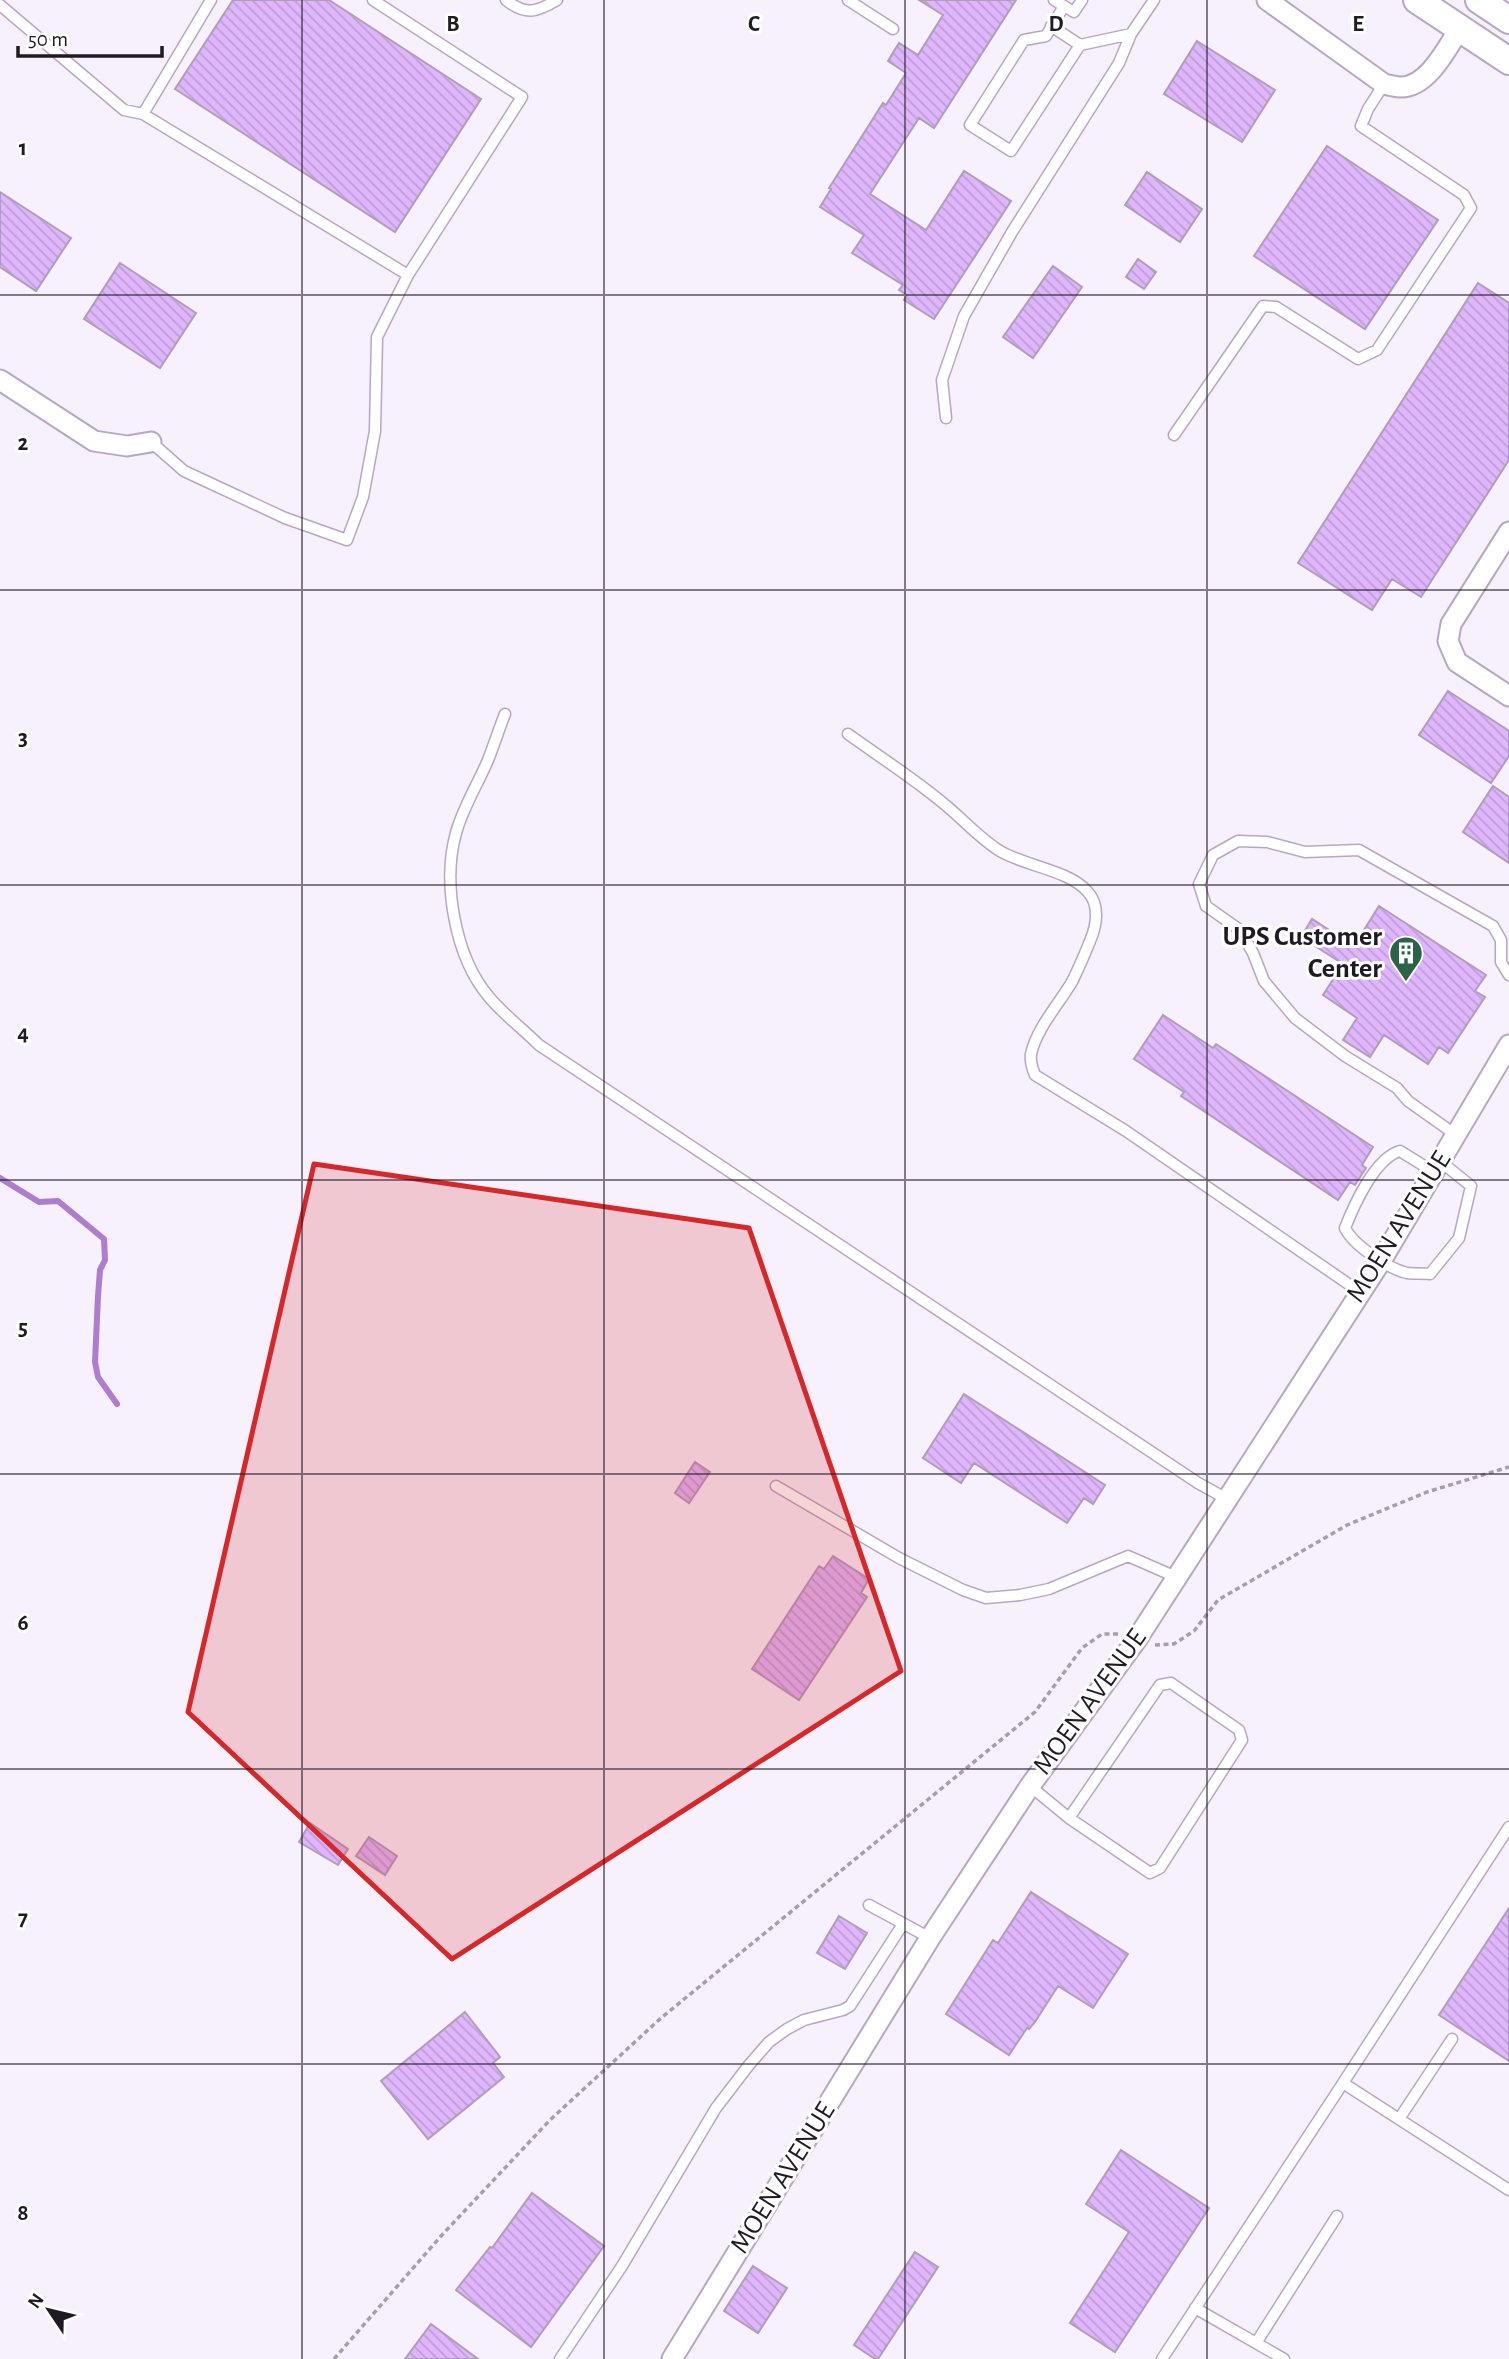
<svg xmlns="http://www.w3.org/2000/svg" width="1509" height="2359" viewBox="0 0 1509 2359" font-family="'Alegreya Sans',sans-serif">
<style>
.lines{fill:none;stroke-linecap:round;stroke-linejoin:round}
.stream{stroke:#ae7dcf;stroke-width:6}
.building{fill:url(#building-back-hatch);stroke:#ae9ebb;stroke-width:2}
.lane-casing{stroke:#b7a7c4;stroke-width:13}
.street-casing{stroke:#b7a7c4;stroke-width:23}
.secondary-casing{stroke:#b7a7c4;stroke-width:30}
.path{stroke:#a69fab;stroke-width:3.5;stroke-dasharray:5 3.5;stroke-linecap:butt}
.lane{stroke:#fff;stroke-width:10}
.street{stroke:#fff;stroke-width:19}
.secondary{stroke:#fff;stroke-width:26}
.marked{fill:#d62828;fill-opacity:0.2;stroke:#d62828;stroke-width:5;stroke-linejoin:round}
.grid{fill:none;stroke:#201a24;stroke-width:2;stroke-opacity:0.55}
.labels{text-anchor:middle;dominant-baseline:central;stroke-width:6;stroke-linejoin:round;paint-order:stroke}
.poi-label{font-size:28px;font-weight:bold;fill:#201a24;stroke:#fff;text-anchor:end}
.street-label{font-size:28px;fill:#201a24;stroke:#fff}
.grid-label{font-size:23px;text-anchor:middle;font-weight:bold;fill:#201a24;stroke:#fff;stroke-width:6;stroke-linejoin:round;paint-order:stroke}
</style>
<defs>
<pattern id="building-back-hatch" width="6" height="6" patternUnits="userSpaceOnUse" patternTransform="scale(1.75)"><rect width="6" height="6" fill="#dfb6fb"/><path d="M-1 5l2 2M0 0l6 6M5-1l2 2" fill="none" stroke="#bf9cd7"/></pattern>
</defs>
<rect width="100%" height="100%" fill="#f7f0fd"/>
<g class="lines">
<path class="stream" d="M0 1178 39 1202 58 1201 104 1239 105 1260 100 1270 98 1296 95 1362 98 1377 117 1404"/>
</g>
<path class="building" d="M233 0H329L481 99 395 232 175 89Z
M919 0H1016L934 128 919 118 870 194 926 230 964 171 1011 201 934 319 904 300 907 295 899 290 903 285 852 253 864 235 820 207 831 189 829 188 883 103 886 105 906 73 888 61 899 43 918 55 943 15Z
M1197 41 1275 90 1242 142 1164 94Z
M1327 146 1438 220 1365 329 1254 256Z
M1147 172 1202 209 1180 242 1125 205Z
M0 192 71 238 36 291 0 267Z
M1138 259 1156 272 1144 289 1126 277Z
M120 263 196 313 160 368 84 319Z
M1053 266 1082 287 1033 358 1003 337Z
M1478 283 1509 303V460L1421 597 1392 579 1372 610 1298 563Z
M1448 691 1509 731V756L1491 783 1419 735Z
M1493 786 1509 797V863L1463 832Z
M1379 906 1486 975 1475 991 1485 997 1448 1053 1439 1047 1428 1064 1384 1035 1370 1057 1343 1040 1357 1018 1323 995 1343 964 1301 937 1312 919 1354 946Z
M1163 1015 1213 1048 1216 1044 1373 1147 1362 1165 1366 1168 1355 1185 1350 1182 1338 1200 1181 1096 1184 1092 1134 1059Z
M964 1394 1105 1485 1093 1504 1084 1498 1067 1523 974 1463 961 1483 923 1458Z
M695 1462 710 1472 689 1503 675 1493Z
M833 1556 869 1579 861 1593 867 1597 799 1700 752 1669 819 1566 824 1569Z
M310 1823 348 1849 338 1865 299 1842Z
M369 1837 397 1856 385 1875 356 1856Z
M1031 1892 1128 1954 1093 2008 1058 1986 1035 2022 1029 2029 1027 2028 1009 2055 946 2014 993 1940 998 1943Z
M1509 1908V2061L1439 2015Z
M839 1916 867 1933 845 1969 817 1953Z
M465 2012 500 2057 493 2063 504 2077 428 2139 381 2081Z
M1121 2150 1209 2208 1115 2352 1070 2323 1129 2232 1086 2204Z
M532 2193 604 2246 531 2347 456 2290 490 2247 492 2248Z
M915 2252 938 2267 878 2359H875L854 2345Z
M753 2266 787 2288 758 2333 724 2311Z
M431 2324 478 2359H405Z"/>
<g class="lines">
<g class="lane-casing">
<path id="lane" d="M373 0 522 97 408 275
M506 0C526 16 537 12 557 0
M848 0 893 29
M1054 0 1064 6
M0 5 124 110 143 114 211 0
M1051 26 1080 45 1131 34 1154 0
M1080 45 1011 151 970 125 1024 40 1046 36 1064 6 1074 12 1082 0
M143 114 408 275 377 337 375 431 363 497 347 540 285 518 184 471 151 442
M946 418 942 380 964 316 1012 232 1119 63 1131 34
M1174 435 1263 306 1276 307 1358 359 1377 350 1471 208 1464 195 1361 126 1368 109 1384 84
M505 714C499 729 494 745 488 760 478 784 463 807 456 833 442 883 455 957 489 997 503 1014 523 1029 539 1045L1198 1483 1227 1499
M848 734C880 757 913 778 943 803 963 819 979 838 1000 851 1025 866 1068 870 1087 891 1100 904 1097 925 1090 941 1085 954 1079 967 1073 980 1060 1003 1037 1027 1031 1054 1030 1061 1032 1068 1035 1075L1126 1131 1360 1292
M1456 1135 1408 1101 1397 1088 1345 1056 1295 1018 1264 981 1253 953 1240 930 1206 906 1199 884 1213 855 1238 841 1267 842 1305 852 1359 850 1493 926 1501 940V962L1509 975
M1434 1172 1400 1151C1375 1158 1354 1205 1345 1228 1353 1245 1389 1269 1407 1273 1415 1274 1423 1273 1430 1274L1459 1238 1471 1186 1440 1161
M776 1486 899 1558 963 1590 986 1598 1020 1595 1049 1589 1128 1556 1176 1577
M1030 1786 1069 1818 1150 1873 1160 1868 1242 1740 1239 1730 1171 1683 1160 1685 1069 1818
M869 1905 930 1938
M1343 2083 1509 1827
M1399 2119 1452 2039
M1195 2308 1284 2359
M1256 2343 1337 2216
M560 2359 622 2266 716 2108 749 2065 769 2042 787 2029 804 2020 843 2010 850 2006 903 1924
M1162 2359 1343 2083 1509 2190"/>
</g>
<g class="street-casing">
<path id="street" d="M1267 0 1384 84C1389 85 1396 87 1401 87 1428 87 1447 48 1460 28
M0 380 94 441 127 446 151 442
M1509 532 1451 624 1448 641 1457 662 1509 696
M672 2359 930 1938 1030 1786 1137 1639 1381 1261 1509 1045"/>
</g>
<g class="secondary-casing">
<path id="secondary" d="M1417 0 1509 61
M1479 0 1509 20"/>
</g>
<path class="path" d="M1155 1645 1174 1644 1194 1631 1218 1600 1347 1525 1427 1492 1509 1467
M334 2359 441 2236 550 2120 661 2018 1035 1712 1082 1648 1102 1634H1118"/>
<use href="#lane" class="lane"/>
<use href="#street" class="street"/>
<use href="#secondary" class="secondary"/>
</g>
<path class="marked" d="M314 1164 749 1228 901 1671 452 1959 188 1712Z"/>
<path class="grid" d="M302 0V2359M604 0V2359M905 0V2359M1207 0V2359M0 295H1509M0 590H1509M0 885H1509M0 1180H1509M0 1474H1509M0 1769H1509M0 2064H1509"/>
<defs>
<g id="building-pin" transform="scale(1.75)"><path d="M0 17L-7.5 6A9.5 9.5 0 1 1 7.5 6Z" fill="#2c6249" stroke="#fff"/><path d="M-4-6H4V6H1V3H-1V6H-4ZM-2.5-4.3h1.7v1.8h-1.7ZM.8-4.3h1.7v1.8H.8ZM-2.5-1h1.7V.8h-1.7ZM.8-1h1.7V.8H.8Z" fill="#fff"/></g>
</defs>
<g fill-rule="evenodd">
<use href="#building-pin" x="1406" y="953"/>
</g>
<g class="labels">
<g class="poi-label">
<text x="1382" y="937">UPS Customer<tspan x="1382" dy="32">Center</tspan></text>
</g>
<g class="street-label">
<text transform="translate(1399 1227) rotate(-58)">MOEN AVENUE</text>
<text transform="translate(1090 1702) rotate(-54)">MOEN AVENUE</text>
<text transform="translate(783 2178) rotate(-58)">MOEN AVENUE</text>
</g>
</g>
<g class="grid-label">
<text x="453" y="31">B</text>
<text x="754" y="31">C</text>
<text x="1056" y="31">D</text>
<text x="1358" y="31">E</text>
<text x="23" y="155">1</text>
<text x="23" y="450">2</text>
<text x="23" y="745">3</text>
<text x="23" y="1040">4</text>
<text x="23" y="1335">5</text>
<text x="23" y="1630">6</text>
<text x="23" y="1925">7</text>
<text x="23" y="2220">8</text>
</g>
<g transform="translate(49 2310) rotate(305)" stroke="#ffffff" stroke-width="5" paint-order="stroke">
<path d="M0-5L12 26L0 18L-12 26Z" fill="#201a24"/>
<text y="-10" font-size="19" font-weight="bold" text-anchor="middle" fill="#201a24">N</text>
</g>
<path d="M18 46v10h144v-10" fill="none" stroke="#201a24" stroke-width="3.5"/>
<text x="28" y="46" font-size="21" fill="#201a24" stroke="#ffffff" stroke-width="5" paint-order="stroke">50 m</text>
</svg>
